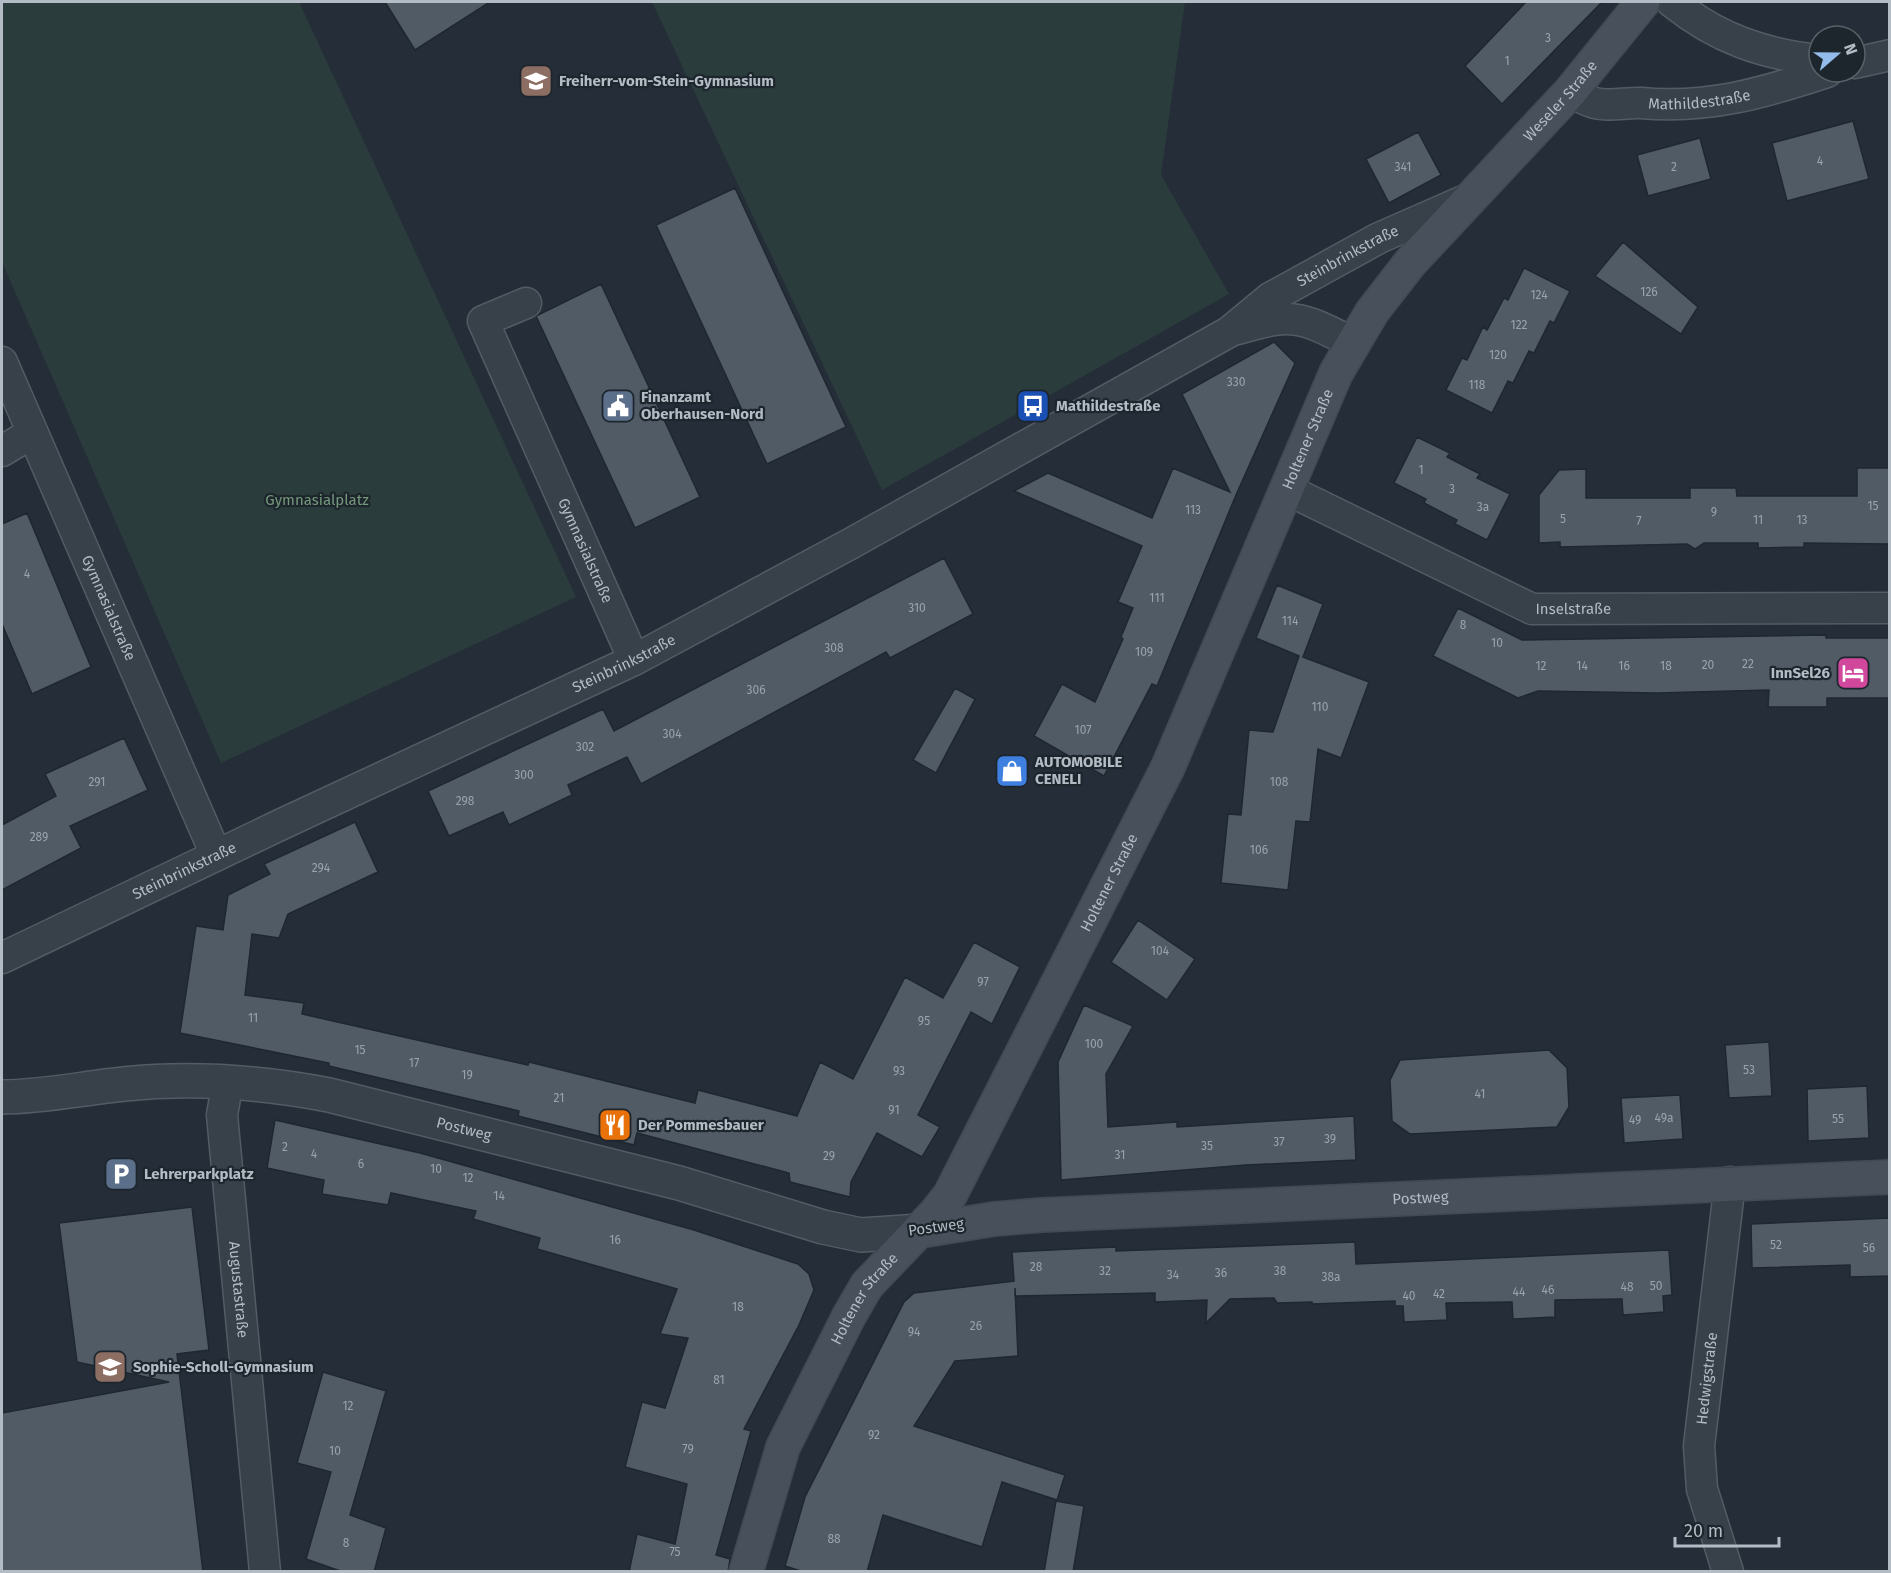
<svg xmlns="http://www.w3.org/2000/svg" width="1891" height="1573" viewBox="0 0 1891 1573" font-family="'Fira Sans',sans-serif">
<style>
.green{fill:#2a3c3b}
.building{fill:#505b66;stroke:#1f272f;stroke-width:1.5}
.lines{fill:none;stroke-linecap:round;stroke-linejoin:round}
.minor-casing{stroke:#535b64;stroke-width:33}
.tertiary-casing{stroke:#535b64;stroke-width:36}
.secondary-casing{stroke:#414952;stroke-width:36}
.minor{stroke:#384049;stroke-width:30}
.tertiary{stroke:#384049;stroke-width:33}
.secondary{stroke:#47505b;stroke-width:33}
.labels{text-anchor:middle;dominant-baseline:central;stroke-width:4.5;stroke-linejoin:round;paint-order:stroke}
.number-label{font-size:12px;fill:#9aa3ac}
.poi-label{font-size:15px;font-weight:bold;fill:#b3bbc4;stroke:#1d252d;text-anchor:start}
.street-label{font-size:15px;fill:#b3bbc4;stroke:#1d252d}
.park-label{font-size:15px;fill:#74987a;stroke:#1d252d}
</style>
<rect width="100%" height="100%" fill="#252e38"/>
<path class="green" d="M2 2H299L576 597 221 763 2 262Z
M652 2H1185L1161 175 1229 294 882 490Z"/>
<path class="building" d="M385 2H490L415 50Z
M1526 2H1602L1502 104 1465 66Z
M1853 121 1869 179 1787 201 1772 143Z
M1418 132 1441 175 1389 203 1366 159Z
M1700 138 1711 179 1648 196 1637 155Z
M735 188 846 427 767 464 656 225Z
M1623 242 1698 307 1681 334 1595 276Z
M1524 268 1570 291 1554 323 1550 321 1534 353 1529 351 1513 383 1508 381 1492 413 1446 390 1462 358 1467 360 1483 327 1487 330 1504 298 1508 300Z
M601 284 700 497 635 528 536 316Z
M1274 342 1295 363 1236 495 1157 686 1152 684 1104 776 1034 736 1062 684 1095 702 1123 639 1121 637 1133 608 1118 602 1142 546 1014 491 1048 473 1152 518 1173 468 1230 492 1182 394Z
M1417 437 1450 453 1447 457 1480 474 1477 478 1510 494 1487 540 1455 524 1457 520 1424 503 1426 499 1394 483Z
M1857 468H1890V544L1804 543V547L1758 548V543H1704L1695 549 1687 544 1560 547V542L1539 543V495L1559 470 1586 469V498H1690V488H1736L1737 496H1857Z
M27 513 91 667 32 694 2 624V524Z
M944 558 973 614 890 658 886 652 641 784 627 757 568 785 572 795 509 825 503 812 449 836 428 791 603 709 614 731Z
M1277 585 1323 604 1303 657 1369 682 1341 758 1318 749 1310 822 1296 821 1288 890 1221 883 1228 814 1241 815 1249 730 1273 732 1299 656 1256 638Z
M1458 608 1522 640 1826 635V638H1890V698H1827V707H1768L1769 690 1657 693 1538 691 1518 698 1433 656Z
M955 688 975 699 936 773 913 760Z
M124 738 148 790 70 826 81 848 2 890V825L56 796 45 774Z
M355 822 378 872 288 914 279 938 252 934 245 995 304 1003 302 1014 528 1065 529 1062 695 1103 698 1090 797 1116 820 1062 853 1079 905 977 943 998 974 942 1020 967 992 1024 971 1012 918 1115 940 1127 922 1157 877 1133 851 1182 850 1197 790 1182 789 1173 637 1133 634 1145 518 1116 519 1111 329 1066V1063L180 1033 196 926 223 930 228 895 270 874 264 864Z
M1138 920 1195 959 1167 1000 1111 962Z
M1084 1005 1133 1026 1106 1074 1108 1127 1177 1122V1127L1354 1116 1356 1160 1246 1165 1061 1180 1058 1062Z
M1769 1042 1772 1096 1729 1098 1725 1045Z
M1549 1050 1567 1068 1569 1107 1557 1127 1410 1134 1392 1121 1390 1080 1400 1060Z
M1867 1086 1869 1138 1808 1141 1807 1089Z
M1680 1095 1683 1139 1624 1143 1621 1098Z
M275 1120 420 1153 694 1230 798 1264 809 1274 814 1290 799 1325 744 1429 751 1431 716 1555 730 1559 728 1572H629L637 1534 675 1544 687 1484 625 1467 642 1402 665 1408 688 1338 660 1334 677 1289 537 1249 540 1238 473 1219 476 1211 391 1193 388 1205 322 1194 324 1180 267 1168Z
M192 1207 209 1350 177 1354 203 1572H2V1413L169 1382 77 1362 59 1223Z
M1890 1218V1276L1850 1277V1265L1752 1268 1751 1224Z
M1355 1242 1356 1264 1669 1250 1672 1295 1663 1296 1664 1312 1623 1315 1622 1299 1555 1300V1317L1513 1319 1512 1302 1446 1303 1447 1320 1404 1322 1403 1306H1395V1301L1312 1304V1302L1277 1303 1274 1298 1230 1299 1206 1323 1207 1300 1155 1302V1293L1015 1296V1288L1018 1356 955 1361 914 1426 1065 1475 1057 1500 1002 1482 982 1547 883 1515 867 1572H804L785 1566 805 1497 904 1302 914 1293 1014 1281 1012 1252 1091 1248 1116 1247V1251Z
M323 1372 386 1391 350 1515 386 1528 374 1572H343L306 1559 331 1472 297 1463Z
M1056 1501 1084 1506 1073 1572H1044Z"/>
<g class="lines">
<g class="minor-casing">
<g id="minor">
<path d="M1672 2C1717 38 1762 54 1819 60"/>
<path d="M1855 63 1890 55"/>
<path id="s1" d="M1570 92C1578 96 1587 101 1595 103 1609 107 1627 102 1641 103 1709 109 1763 93 1827 72"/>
<path id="s2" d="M526 303 483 321 634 660"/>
<path d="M1238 329C1295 312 1301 317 1353 343"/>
<path id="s3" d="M2 362 216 855"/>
<path d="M2 451 32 433"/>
<path id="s4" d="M1286 489 1532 609 1890 608"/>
<path id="s5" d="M2 958 282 824 634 660 850 544 1229 332 1270 298 1379 238 1470 198"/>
<path id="s6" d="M228 1081 222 1115 265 1572"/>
<path id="s7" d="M1728 1572 1702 1489 1699 1446 1730 1182"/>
</g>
</g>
<g class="tertiary-casing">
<g id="tertiary">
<path id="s8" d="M2 1097C42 1097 84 1088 124 1084 193 1077 261 1082 329 1095L679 1183 823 1227 861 1235 920 1231"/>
</g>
</g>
<g class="secondary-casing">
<g id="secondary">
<path id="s9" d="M920 1231 994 1219 1042 1215 1890 1177"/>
<path id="s10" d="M746 1572 783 1447 849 1316 867 1285 935 1214 950 1195 1168 767 1336 373 1372 312 1410 263 1570 92 1643 2"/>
</g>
</g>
<use href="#minor" class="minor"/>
<use href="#tertiary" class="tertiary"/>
<use href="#secondary" class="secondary"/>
</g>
<defs>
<g id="school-square" transform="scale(1.725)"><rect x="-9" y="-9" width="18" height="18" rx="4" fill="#8d6e63" stroke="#1d252d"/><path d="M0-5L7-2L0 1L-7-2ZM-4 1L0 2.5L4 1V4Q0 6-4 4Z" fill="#fff"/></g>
<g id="civic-square" transform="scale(1.725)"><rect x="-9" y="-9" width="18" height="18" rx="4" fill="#5c6f8a" stroke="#1d252d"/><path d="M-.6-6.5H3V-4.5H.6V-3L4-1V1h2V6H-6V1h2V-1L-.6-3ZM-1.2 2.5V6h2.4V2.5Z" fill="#fff"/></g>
<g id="bus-square" transform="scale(1.725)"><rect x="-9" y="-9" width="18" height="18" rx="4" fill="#1a4fb4" stroke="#1d252d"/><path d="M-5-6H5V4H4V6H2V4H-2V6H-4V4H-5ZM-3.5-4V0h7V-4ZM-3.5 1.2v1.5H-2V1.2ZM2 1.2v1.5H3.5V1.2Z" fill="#fff"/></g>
<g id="hotel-square" transform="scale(1.725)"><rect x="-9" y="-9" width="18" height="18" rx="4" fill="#d1479c" stroke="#1d252d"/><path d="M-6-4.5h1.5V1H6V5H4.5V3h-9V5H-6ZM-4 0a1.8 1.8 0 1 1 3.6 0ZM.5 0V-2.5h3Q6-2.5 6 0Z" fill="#fff"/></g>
<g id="shop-square" transform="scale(1.725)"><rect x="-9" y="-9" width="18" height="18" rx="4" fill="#3f7fe0" stroke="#1d252d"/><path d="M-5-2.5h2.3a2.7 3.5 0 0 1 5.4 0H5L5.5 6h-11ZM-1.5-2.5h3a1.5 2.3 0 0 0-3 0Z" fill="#fff"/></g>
<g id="restaurant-square" transform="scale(1.725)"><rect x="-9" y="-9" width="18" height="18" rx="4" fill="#e8710a" stroke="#1d252d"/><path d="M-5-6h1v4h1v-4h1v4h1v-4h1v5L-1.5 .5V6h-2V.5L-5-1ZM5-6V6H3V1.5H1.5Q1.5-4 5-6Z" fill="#fff"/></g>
<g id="parking-square" transform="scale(1.725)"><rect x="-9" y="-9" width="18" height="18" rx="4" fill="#5c6f8a" stroke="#1d252d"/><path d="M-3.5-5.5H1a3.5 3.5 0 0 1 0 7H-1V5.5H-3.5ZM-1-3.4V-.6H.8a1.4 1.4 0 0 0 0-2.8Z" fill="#fff"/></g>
</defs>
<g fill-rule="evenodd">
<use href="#school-square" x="536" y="81"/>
<use href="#civic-square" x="618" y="406"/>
<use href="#bus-square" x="1033" y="406"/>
<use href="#hotel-square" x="1853" y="673"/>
<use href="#shop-square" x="1012" y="771"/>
<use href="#restaurant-square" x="615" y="1125"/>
<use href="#parking-square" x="121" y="1174"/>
<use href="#school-square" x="110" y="1367"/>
</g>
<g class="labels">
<g class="number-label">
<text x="1548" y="38">3</text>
<text x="1507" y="61">1</text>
<text x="1820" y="161">4</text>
<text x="1403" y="167">341</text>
<text x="1674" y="167">2</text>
<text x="1649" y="292">126</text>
<text x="1539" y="295">124</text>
<text x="1519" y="325">122</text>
<text x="1498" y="355">120</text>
<text x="1236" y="382">330</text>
<text x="1477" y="385">118</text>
<text x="1421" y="470">1</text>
<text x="1452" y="489">3</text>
<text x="1873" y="506">15</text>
<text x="1483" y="507">3a</text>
<text x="1193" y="510">113</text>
<text x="1714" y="512">9</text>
<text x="1563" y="519">5</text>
<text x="1758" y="520">11</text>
<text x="1802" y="520">13</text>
<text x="1639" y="521">7</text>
<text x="27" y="574">4</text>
<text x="1157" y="598">111</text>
<text x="917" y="608">310</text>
<text x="1290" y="621">114</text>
<text x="1463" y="625">8</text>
<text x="1497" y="643">10</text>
<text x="834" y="648">308</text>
<text x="1144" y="652">109</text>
<text x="1748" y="664">22</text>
<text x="1708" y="665">20</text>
<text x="1541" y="666">12</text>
<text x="1582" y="666">14</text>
<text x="1624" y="666">16</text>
<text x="1666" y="666">18</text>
<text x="756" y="690">306</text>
<text x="1320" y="707">110</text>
<text x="1083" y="730">107</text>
<text x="672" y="734">304</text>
<text x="585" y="747">302</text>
<text x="524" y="775">300</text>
<text x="97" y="782">291</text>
<text x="1279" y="782">108</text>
<text x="465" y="801">298</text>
<text x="39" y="837">289</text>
<text x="1259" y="850">106</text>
<text x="321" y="868">294</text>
<text x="1160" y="951">104</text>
<text x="983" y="982">97</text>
<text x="253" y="1018">11</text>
<text x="924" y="1021">95</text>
<text x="1094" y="1044">100</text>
<text x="360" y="1050">15</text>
<text x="414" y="1063">17</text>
<text x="1749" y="1070">53</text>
<text x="899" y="1071">93</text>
<text x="467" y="1075">19</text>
<text x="1480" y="1094">41</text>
<text x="559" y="1098">21</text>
<text x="894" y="1110">91</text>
<text x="1664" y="1118">49a</text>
<text x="1838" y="1119">55</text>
<text x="1635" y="1120">49</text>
<text x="1330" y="1139">39</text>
<text x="1279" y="1142">37</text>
<text x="1207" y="1146">35</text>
<text x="285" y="1147">2</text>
<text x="314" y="1154">4</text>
<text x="1120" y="1155">31</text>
<text x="829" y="1156">29</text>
<text x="361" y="1164">6</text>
<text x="436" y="1169">10</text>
<text x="468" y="1178">12</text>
<text x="499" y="1196">14</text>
<text x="615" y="1240">16</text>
<text x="1776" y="1245">52</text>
<text x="1869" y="1248">56</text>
<text x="1036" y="1267">28</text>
<text x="1105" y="1271">32</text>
<text x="1280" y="1271">38</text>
<text x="1221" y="1273">36</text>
<text x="1173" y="1275">34</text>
<text x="1331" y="1277">38a</text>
<text x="1656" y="1286">50</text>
<text x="1627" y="1287">48</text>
<text x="1548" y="1290">46</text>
<text x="1519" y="1292">44</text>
<text x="1439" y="1294">42</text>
<text x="1409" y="1296">40</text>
<text x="738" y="1307">18</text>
<text x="976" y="1326">26</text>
<text x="914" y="1332">94</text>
<text x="719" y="1380">81</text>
<text x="348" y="1406">12</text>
<text x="874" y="1435">92</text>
<text x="688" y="1449">79</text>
<text x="335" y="1451">10</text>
<text x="834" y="1539">88</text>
<text x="346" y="1543">8</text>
<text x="675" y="1552">75</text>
</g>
<g class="poi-label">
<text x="559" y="81">Freiherr-vom-Stein-Gymnasium</text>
<text x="641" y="397">Finanzamt<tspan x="641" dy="17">Oberhausen-Nord</tspan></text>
<text x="1056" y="406">Mathildestraße</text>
<text x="1830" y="673" text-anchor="end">InnSel26</text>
<text x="1035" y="762">AUTOMOBILE<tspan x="1035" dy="17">CENELI</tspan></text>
<text x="638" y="1125">Der Pommesbauer</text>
<text x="144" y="1174">Lehrerparkplatz</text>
<text x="133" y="1367">Sophie-Scholl-Gymnasium</text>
</g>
<g class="street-label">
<text stroke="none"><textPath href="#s1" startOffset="132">Mathildestraße</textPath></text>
<text stroke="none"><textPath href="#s10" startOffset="1698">Weseler Straße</textPath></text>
<text stroke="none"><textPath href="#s5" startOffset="1520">Steinbrinkstraße</textPath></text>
<text stroke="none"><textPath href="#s10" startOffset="1272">Holtener Straße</textPath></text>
<text stroke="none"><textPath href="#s2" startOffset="298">Gymnasialstraße</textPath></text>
<text stroke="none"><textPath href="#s4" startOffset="315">Inselstraße</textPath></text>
<text stroke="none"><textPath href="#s3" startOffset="268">Gymnasialstraße</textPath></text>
<text stroke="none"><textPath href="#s5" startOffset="688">Steinbrinkstraße</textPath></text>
<text stroke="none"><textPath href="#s5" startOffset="202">Steinbrinkstraße</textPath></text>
<text stroke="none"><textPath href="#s10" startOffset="786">Holtener Straße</textPath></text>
<text stroke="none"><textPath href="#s8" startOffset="468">Postweg</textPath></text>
<text stroke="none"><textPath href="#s9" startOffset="502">Postweg</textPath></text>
<text transform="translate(936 1227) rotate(-8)">Postweg</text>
<text stroke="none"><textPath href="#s6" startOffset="210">Augustastraße</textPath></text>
<text stroke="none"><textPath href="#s10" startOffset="300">Holtener Straße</textPath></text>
<text stroke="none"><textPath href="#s7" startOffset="198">Hedwigstraße</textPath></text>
</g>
<g class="park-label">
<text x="317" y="500">Gymnasialplatz</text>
</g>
</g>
<rect width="1891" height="1573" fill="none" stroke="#b3bbc4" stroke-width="6"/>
<g transform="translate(1837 54) rotate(70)"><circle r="28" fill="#1d252d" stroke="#596169" stroke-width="1.5"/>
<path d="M0-4.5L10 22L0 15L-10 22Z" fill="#92bbeb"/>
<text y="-9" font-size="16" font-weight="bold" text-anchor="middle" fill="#b3bbc4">N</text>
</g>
<path d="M1675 1537v9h104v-9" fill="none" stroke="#b3bbc4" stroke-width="3"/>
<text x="1684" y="1537" font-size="18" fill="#b3bbc4" stroke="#1d252d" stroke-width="4.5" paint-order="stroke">20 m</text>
</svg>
